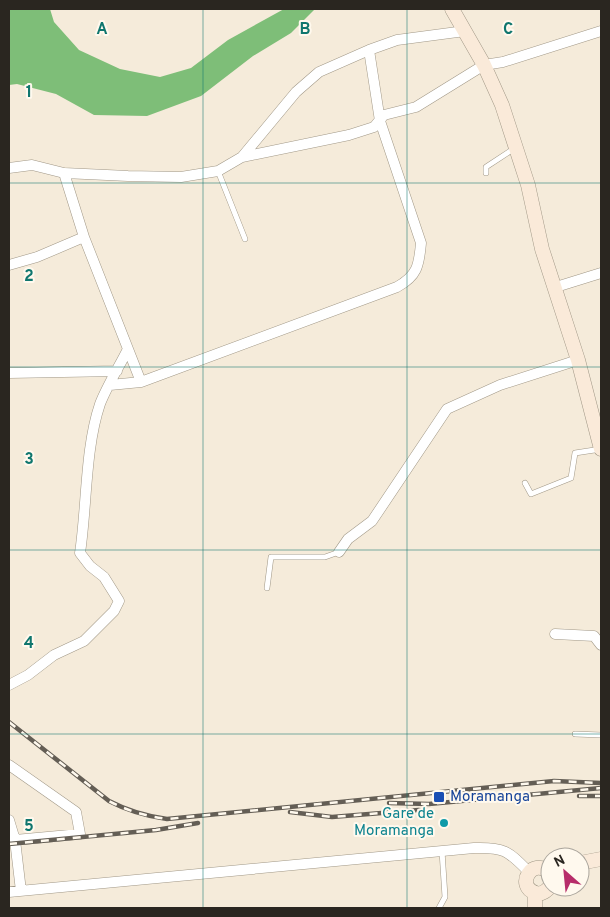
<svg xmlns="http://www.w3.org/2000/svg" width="610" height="917" viewBox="0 0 610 917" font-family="Overpass,sans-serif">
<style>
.forest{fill:#7ebe78}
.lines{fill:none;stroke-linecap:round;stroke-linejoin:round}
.lane-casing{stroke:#a19887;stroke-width:6}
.street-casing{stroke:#a19887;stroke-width:11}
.secondary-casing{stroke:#a19887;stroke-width:15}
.lane{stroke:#fff;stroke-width:5}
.street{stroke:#fff;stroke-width:10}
.secondary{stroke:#faead9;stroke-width:14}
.rail-casing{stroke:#645e55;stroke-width:4.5}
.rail{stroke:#fff9ee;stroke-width:2.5;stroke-dasharray:8;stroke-linecap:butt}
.grid{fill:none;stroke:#0f766e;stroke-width:1;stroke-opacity:0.55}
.transit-dot{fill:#1a4fb4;stroke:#fff9ee;stroke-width:2}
.culture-dot{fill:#0f9aa8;stroke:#fff9ee;stroke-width:2}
.labels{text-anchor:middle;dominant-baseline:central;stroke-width:4;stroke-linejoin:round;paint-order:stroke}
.transit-label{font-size:15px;fill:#164399;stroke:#fff9ee;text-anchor:start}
.culture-label{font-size:15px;fill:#0d838f;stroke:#fff9ee;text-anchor:end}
.grid-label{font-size:16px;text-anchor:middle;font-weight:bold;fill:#0f766e;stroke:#fff9ee;stroke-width:4;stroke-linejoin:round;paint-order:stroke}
</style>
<rect width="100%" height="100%" fill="#f5ebda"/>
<path class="forest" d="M9 9H50L54 22 79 50 120 69 160 77 191 68 228 40 284 9H315L291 33 253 56 201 96 147 116 94 115 56 94 17 84 9 85Z"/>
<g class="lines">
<g class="lane-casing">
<path id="lane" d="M218 171 245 239
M486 173V167L515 148
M525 483 531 494 571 478 575 453 601 449
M267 588 271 557H325L339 552
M575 734 601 735
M439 908 445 897 442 851"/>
</g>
<g class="street-casing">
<path id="street" d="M242 157 349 135 374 127 384 115 416 107 484 65 503 62 601 31
M9 168 32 165 64 173 128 176 181 177 218 171 242 157 296 92 319 72 369 50 397 40 465 31
M84 237 141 382 397 287C417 276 419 266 421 243L380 121 369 50
M9 265 37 257 84 237 64 173
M556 287 601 273
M9 373 117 371
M110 385 141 382
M339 552 348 539 372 521 447 409 500 385 578 360
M555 634 594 636 601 645
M9 685 28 675 54 655 84 641 114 611 119 601 104 577 90 566 80 553C87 506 85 448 100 404 107 386 119 367 128 349
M9 765 76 812 80 834 15 840 9 820
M15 840 21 891
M9 892 474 848C505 847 508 851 529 872"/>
</g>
<g class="secondary-casing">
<path id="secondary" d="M452 9 484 65 502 105 528 185 542 249 578 360 601 449
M580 863 601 859
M550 874C533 854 514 887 536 893 542 895 546 891 550 887
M535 908V893"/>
</g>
<use href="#lane" class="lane"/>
<use href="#street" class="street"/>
<use href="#secondary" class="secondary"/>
<g class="rail-casing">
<path id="rail" d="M9 722 109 801C128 811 145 816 167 819L554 781 601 783
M579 796H601
M389 803 429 804 601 788
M290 812 332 817 419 810
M9 844 156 830 198 823"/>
</g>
<use href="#rail" class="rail"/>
</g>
<path class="grid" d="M203 9V908M407 9V908M9 183H601M9 367H601M9 550H601M9 734H601"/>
<rect class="transit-dot" x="433" y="791" width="12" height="12" rx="2.5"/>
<circle class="culture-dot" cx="444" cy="823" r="5"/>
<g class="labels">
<g class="transit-label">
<text x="450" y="797">Moramanga</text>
</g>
<g class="culture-label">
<text x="434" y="814">Gare de<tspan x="434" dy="17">Moramanga</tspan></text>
</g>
</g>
<g class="grid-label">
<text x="102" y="34">A</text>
<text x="305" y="34">B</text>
<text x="508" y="34">C</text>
<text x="29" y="97">1</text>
<text x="29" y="281">2</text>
<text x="29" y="464">3</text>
<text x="29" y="648">4</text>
<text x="29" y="831">5</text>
</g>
<rect width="610" height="917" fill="none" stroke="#2a2620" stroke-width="20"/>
<g transform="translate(565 872) rotate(333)"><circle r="24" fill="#fff9ee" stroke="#aaa59c"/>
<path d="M0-4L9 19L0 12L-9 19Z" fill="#b72d6a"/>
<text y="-8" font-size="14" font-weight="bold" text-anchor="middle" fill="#2a2620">N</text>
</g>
</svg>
